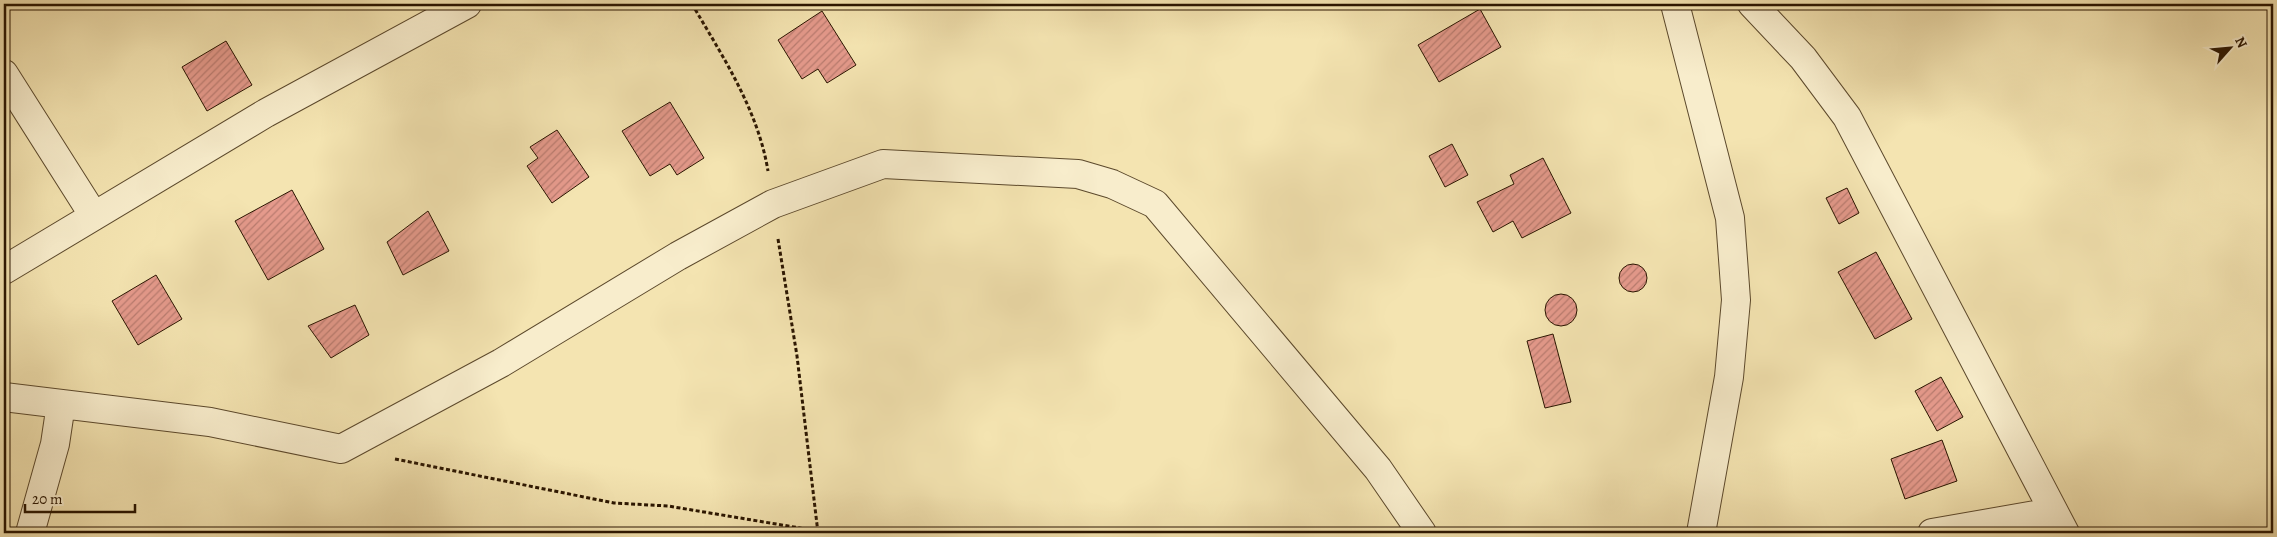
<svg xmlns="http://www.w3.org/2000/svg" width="2277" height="537" viewBox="0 0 2277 537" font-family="Alegreya,serif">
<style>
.building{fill:url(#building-hatch);stroke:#2a1500}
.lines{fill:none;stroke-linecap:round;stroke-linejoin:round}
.street-casing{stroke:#5c492c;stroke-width:30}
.path{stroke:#2a1500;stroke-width:3;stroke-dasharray:4 2.5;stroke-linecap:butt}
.street{stroke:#f8edcc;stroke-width:28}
</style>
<defs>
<pattern id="building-hatch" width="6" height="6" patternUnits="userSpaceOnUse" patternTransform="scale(1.25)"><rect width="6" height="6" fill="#e59a8c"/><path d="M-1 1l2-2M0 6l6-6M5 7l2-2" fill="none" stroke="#ba7c70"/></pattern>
</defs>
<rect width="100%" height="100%" fill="#f4e4b1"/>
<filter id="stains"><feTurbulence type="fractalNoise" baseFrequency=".004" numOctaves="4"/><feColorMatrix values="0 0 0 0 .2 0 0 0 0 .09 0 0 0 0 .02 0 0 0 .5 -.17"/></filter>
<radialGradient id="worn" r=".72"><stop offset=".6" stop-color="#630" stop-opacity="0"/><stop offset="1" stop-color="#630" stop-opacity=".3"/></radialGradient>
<path class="building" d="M1480 9 1501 47 1439 82 1418 45Z
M822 11 856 65 827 83 818 69 802 79 778 40Z
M226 41 252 85 207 111 182 67Z
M670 102 704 158 677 175 670 164 650 176 622 131Z
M557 130 589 177 552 203 527 166 538 158 530 147Z
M1452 144 1468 175 1445 187 1429 156Z
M1543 158 1571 213 1522 238 1513 221 1493 232 1477 202 1514 184 1510 175Z
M1847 188 1859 213 1839 224 1826 198Z
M292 190 324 249 268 280 235 221Z
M428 211 449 251 403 275 387 242Z
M1876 252 1912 319 1875 339 1838 272Z
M1619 278a14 14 0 1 1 28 0a14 14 0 1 1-28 0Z
M156 275 182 319 138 345 112 301Z
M1545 310a16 16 0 1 1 32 0a16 16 0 1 1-32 0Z
M355 305 369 335 331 358 308 326Z
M1553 334 1571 402 1545 408 1527 341Z
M1941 377 1963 417 1937 431 1915 391Z
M1942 440 1957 481 1905 499 1891 459Z"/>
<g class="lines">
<g class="street-casing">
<path id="street" d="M1675 4 1730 218 1736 300 1729 377 1701 533
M1752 4 1803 58 1847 117 2065 533
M4 74 94 216
M4 270 266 113 467 4
M4 397 210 422 341 449 501 363 678 256 773 204 883 164 1078 174 1112 184 1155 204 1378 469 1422 533
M30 533 55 444 61 404
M1932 533 2053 512"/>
</g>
<path class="path" d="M692 4C723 57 758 110 768 171
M778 239 797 356 818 533
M395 459 614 503 668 506 818 531"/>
<use href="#street" class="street"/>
</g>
<rect width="2277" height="537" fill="none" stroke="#f4e4b1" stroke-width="20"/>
<rect x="5" y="5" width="2267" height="527" fill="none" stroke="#2a1500" stroke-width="2.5"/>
<rect x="10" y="10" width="2257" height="517" fill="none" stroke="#2a1500"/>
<g transform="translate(2230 48) rotate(63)" stroke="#f8edcc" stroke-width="4" paint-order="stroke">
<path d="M0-4L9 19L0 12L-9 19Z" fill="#2a1500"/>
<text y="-8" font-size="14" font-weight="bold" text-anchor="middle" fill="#2a1500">N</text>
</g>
<path d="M25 504v8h110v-8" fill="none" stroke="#2a1500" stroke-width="2.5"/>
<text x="32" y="504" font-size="15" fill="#2a1500" stroke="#f8edcc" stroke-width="4" paint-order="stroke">20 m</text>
<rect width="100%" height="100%" filter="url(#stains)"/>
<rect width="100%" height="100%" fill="url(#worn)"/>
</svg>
